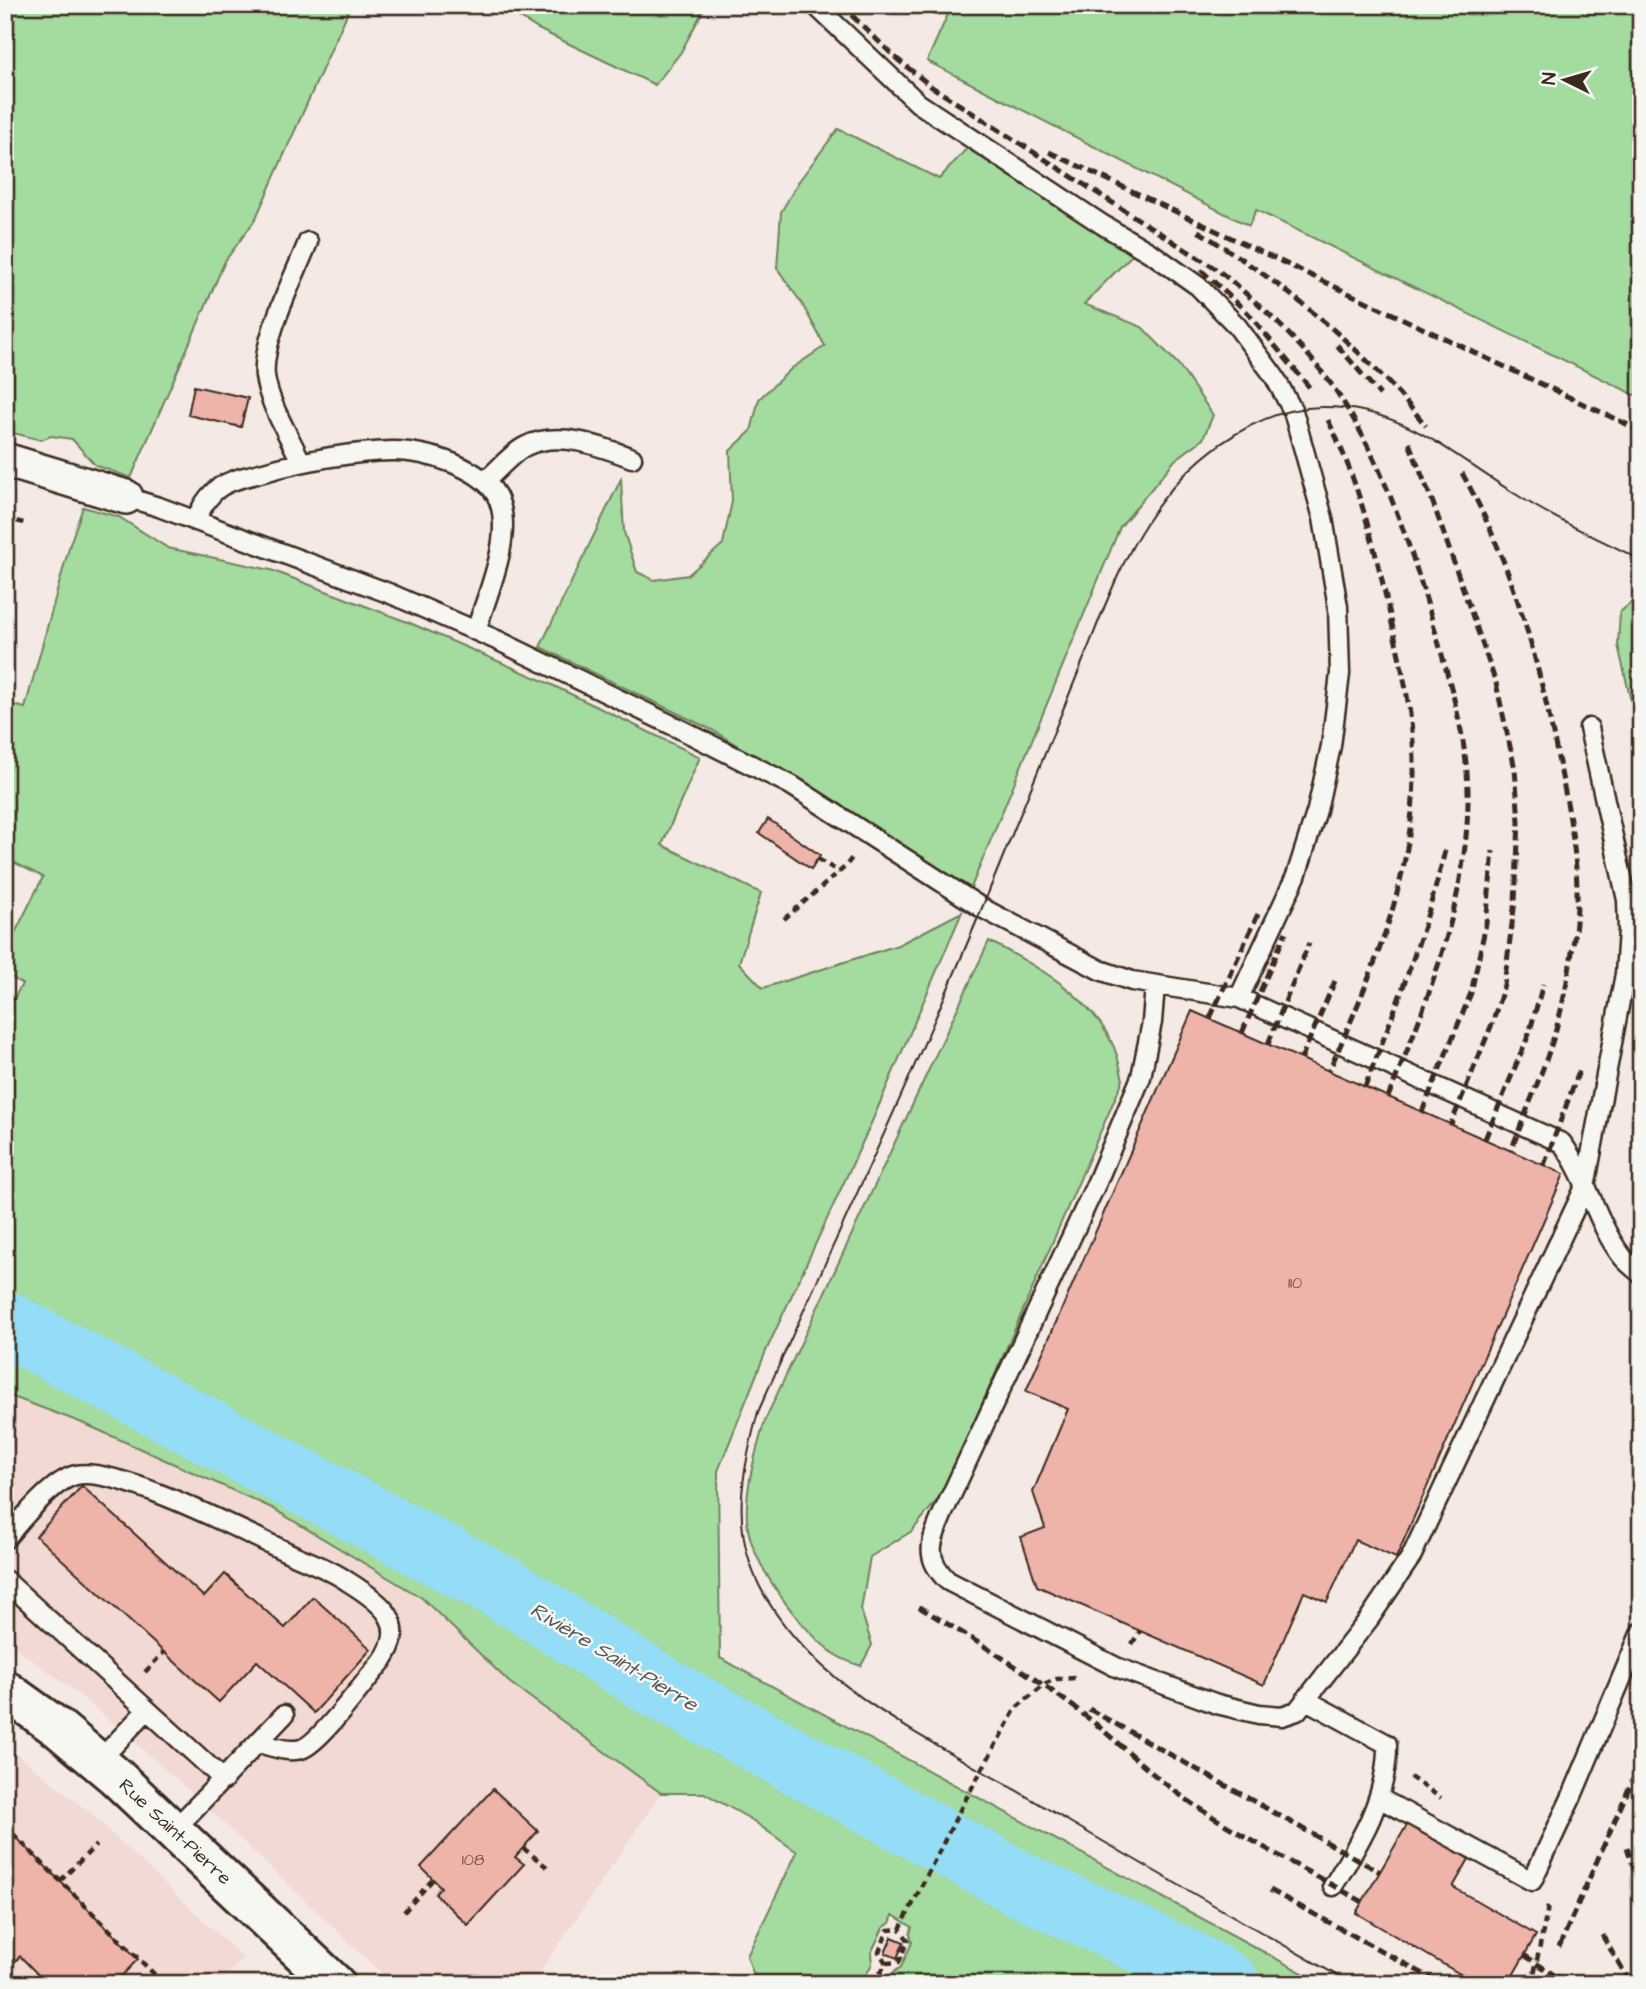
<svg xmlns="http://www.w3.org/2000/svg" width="1646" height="1989" viewBox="0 0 1646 1989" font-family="'Architects Daughter',sans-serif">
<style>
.built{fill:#f2d9d3}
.green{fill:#a4db9f;stroke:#70825e;stroke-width:2}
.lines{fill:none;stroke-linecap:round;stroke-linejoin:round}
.river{stroke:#95dcf7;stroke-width:65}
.building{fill:#eeb4aa;stroke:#3b2a1e;stroke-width:2}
.service-casing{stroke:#3b2a1e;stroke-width:23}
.minor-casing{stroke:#3b2a1e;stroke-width:38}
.secondary-casing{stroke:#3b2a1e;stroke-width:44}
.path{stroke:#3b2a1e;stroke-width:4.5;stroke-dasharray:7 5;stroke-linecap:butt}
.service{stroke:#f6f6f2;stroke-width:18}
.minor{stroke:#f6f6f2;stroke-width:33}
.secondary{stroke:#f6f6f2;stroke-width:38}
.tram{stroke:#3b2a1e;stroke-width:2}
.rail{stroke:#3b2a1e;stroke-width:5;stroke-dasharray:10 5;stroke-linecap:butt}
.labels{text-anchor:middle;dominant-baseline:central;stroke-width:5;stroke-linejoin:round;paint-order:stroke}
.number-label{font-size:16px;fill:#684c41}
.street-label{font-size:19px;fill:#3b2a1e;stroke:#f6f6f2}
.water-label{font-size:21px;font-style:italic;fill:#525654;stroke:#f6f6f2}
</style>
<rect width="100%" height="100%" fill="#f4e9e4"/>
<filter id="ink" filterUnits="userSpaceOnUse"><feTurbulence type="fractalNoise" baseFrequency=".0143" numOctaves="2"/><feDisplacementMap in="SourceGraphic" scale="14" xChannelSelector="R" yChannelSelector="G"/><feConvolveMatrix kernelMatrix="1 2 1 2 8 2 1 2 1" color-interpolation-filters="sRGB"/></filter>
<g filter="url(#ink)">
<path class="built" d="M5 1394 85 1424 272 1508 422 1598 509 1682 661 1793 532 1984H393L192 1793 130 1738 80 1695 5 1640Z
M5 1745 89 1812 243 1958 219 1984H5Z"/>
<path class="green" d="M5 5H351L255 220 225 261 131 478 95 465 72 439 51 436 41 440 5 431Z
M500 5H706L681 52 655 85 538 29Z
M952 5H1641V398L1256 210 1249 226 927 61Z
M838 129 939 179 967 148 1132 255 1084 304 1142 327 1178 364 1213 415 1203 439 1175 460 1120 527 970 890 712 730 540 647 621 479 624 532 637 572 654 580 688 575 723 544 732 501 730 451 751 431 759 399 792 368 825 346 802 304 777 268 781 212 799 181Z
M83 507 119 517 168 548 271 570 410 623 548 683 700 757 662 845 761 893 739 963 763 988 898 945 962 912 870 1126 766 1351 718 1471 720 1658 1323 1984H886L890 1975 901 1967 912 1943 910 1934 912 1927 893 1915 890 1923 883 1928 871 1953 872 1964 861 1984H757L747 1956 797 1852 752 1820 704 1793H661L509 1682 422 1598 272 1508 85 1424 5 1394V1015L22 984 5 973V953L43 877 5 858V703L25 708 70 544Z
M1632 602H1641V730L1633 710 1618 645 1620 612Z
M989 941C1037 966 1088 993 1112 1043 1118 1054 1120 1068 1123 1080L944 1492 912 1531 870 1557 861 1610 872 1645 861 1666C853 1663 843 1660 836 1655 802 1632 749 1562 747 1520 745 1486 756 1452 765 1420Z"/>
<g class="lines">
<path class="river" d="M5 1323 504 1589 661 1688 1024 1886 1187 1962 1227 1984"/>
</g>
<path class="building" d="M194 386 248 398 241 427 188 415Z
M768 819 820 855 811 869 759 833Z
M1192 1011 1564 1174 1396 1558 1355 1540 1327 1602 1304 1592 1264 1685 1037 1586 1021 1537 1045 1528 1033 1492 1068 1409 1026 1391Z
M82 1486 204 1597 225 1574 285 1628 313 1597 371 1649 314 1713 257 1661 219 1702 36 1536Z
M493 1789 538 1831 515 1857 524 1864 468 1925 435 1894 441 1887 421 1867Z
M1408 1823 1469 1859 1453 1887 1536 1935 1508 1984H1477L1356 1913Z
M5 1826 138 1959 114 1984H47L20 1956 9 1968 5 1964Z
M892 1937 904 1942 897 1958 885 1953Z"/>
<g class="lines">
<g class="service-casing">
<path id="service" d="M815 5 918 103 1103 225 1154 255 1198 286 1237 326 1274 376 1293 411 1323 518 1338 607 1340 674 1331 746 1317 810 1296 876 1239 998
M301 462C289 435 269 405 265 376 261 341 295 276 308 242
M485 481C496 472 514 451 526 446 559 430 600 446 632 458
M126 497 159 507 391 594 499 641 676 727 791 785 982 908 1100 970 1132 981 1239 998 1562 1143C1588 1178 1596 1222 1621 1255 1626 1262 1634 1268 1641 1274
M195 521C201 508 208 495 220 487 232 479 246 477 260 473 303 461 348 452 392 451 424 450 487 468 499 501 513 538 487 594 476 631
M1155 985 1152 1022 1141 1077 1097 1182 943 1513C931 1542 923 1557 948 1581L1116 1667 1217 1704 1259 1714 1282 1716 1297 1711 1369 1619 1411 1557 1585 1187 1625 974 1628 931 1627 900 1589 728
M5 1539C20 1521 53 1480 76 1475 117 1466 242 1531 285 1551 305 1561 329 1568 347 1581 360 1589 380 1602 388 1615 398 1631 392 1646 383 1660 368 1677 319 1745 301 1749 288 1753 271 1746 258 1743
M5 1580 224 1780
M1306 1700 1387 1744C1388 1797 1360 1842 1333 1886
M98 1762 147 1710
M1379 1798 1532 1881 1572 1796 1641 1632
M174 1830 284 1715"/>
</g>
<g class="minor-casing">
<path id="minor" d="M5 460 126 497"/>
</g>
<g class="secondary-casing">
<path id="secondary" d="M5 1690 58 1728 115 1776 335 1984"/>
</g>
<path class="path" d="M5 518 24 523
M818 859 839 872
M784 919 845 867 854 855
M1132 1644 1140 1631
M145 1672 164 1652
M1410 1777 1441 1798
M5 1826 156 1976
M523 1848 547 1867
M60 1881 96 1845
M404 1912 433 1879
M886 1963 899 1962 908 1940 900 1929
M874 1984 886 1963 879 1952 888 1930 900 1929 963 1804 1016 1708 1046 1683 1056 1679 1075 1678
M1532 1984 1549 1902"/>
<use href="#service" class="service"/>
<use href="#minor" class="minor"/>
<use href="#secondary" class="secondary"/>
<path class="tram" d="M1352 1984C1245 1923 1137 1862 1031 1799 936 1742 813 1690 760 1587 730 1528 742 1472 758 1412 836 1237 919 1063 991 886 1021 812 1052 737 1082 663 1101 616 1119 565 1147 522 1184 464 1251 408 1322 407 1403 406 1453 456 1517 495 1556 520 1599 539 1641 560"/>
<path class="rail" d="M841 5 897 59 932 87 1219 271C1262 306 1302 343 1334 388 1383 459 1415 558 1438 641 1453 693 1469 748 1468 802 1466 905 1427 1004 1388 1097
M1049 152 1641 431
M1198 231C1283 283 1364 348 1426 426
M1201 270 1248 313 1310 388
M1337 345 1380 395
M1328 420C1358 480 1373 541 1388 606 1400 661 1415 717 1414 773 1413 881 1372 974 1329 1071
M1409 443 1433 503 1496 683 1515 769 1519 822 1515 901 1504 985 1492 1024 1451 1124
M1462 473C1512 562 1538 659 1558 758 1570 814 1582 875 1575 932 1570 967 1564 1003 1554 1036 1542 1075 1525 1113 1511 1151
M1210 1018 1258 914
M1242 1033 1286 932
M1268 1044 1309 943
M1301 1059 1335 981
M1365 1087C1396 1007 1427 929 1446 846
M1422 1112 1471 993 1486 924 1493 851
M1485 1139 1529 1034 1543 984
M1544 1165 1579 1071
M919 1607C980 1643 1041 1680 1097 1725 1125 1749 1152 1775 1183 1797 1239 1836 1302 1868 1363 1902
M1089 1709 1380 1872
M1627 1847 1641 1891
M1270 1890 1442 1984
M1602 1935 1631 1984
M1559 1947 1641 1761
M1524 1955 1568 1984"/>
</g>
</g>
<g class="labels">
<g class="number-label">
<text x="1295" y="1283">110</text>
<text x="473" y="1860">108</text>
</g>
<g class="street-label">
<text transform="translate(175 1832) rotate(43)">Rue Saint-Pierre</text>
</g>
<g class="water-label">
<text transform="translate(614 1657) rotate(31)">Rivière Saint-Pierre</text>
</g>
</g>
<rect width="1646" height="1989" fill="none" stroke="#f6f6f2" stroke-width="28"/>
<rect x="14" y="14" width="1618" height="1961" fill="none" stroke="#3b2a1e" stroke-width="2.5" filter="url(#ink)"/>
<g transform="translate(1565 80) rotate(275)" stroke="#f6f6f2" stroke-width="5" paint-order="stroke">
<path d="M0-5L12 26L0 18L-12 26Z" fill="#3b2a1e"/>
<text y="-10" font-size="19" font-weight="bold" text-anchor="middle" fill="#3b2a1e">N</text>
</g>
</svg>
